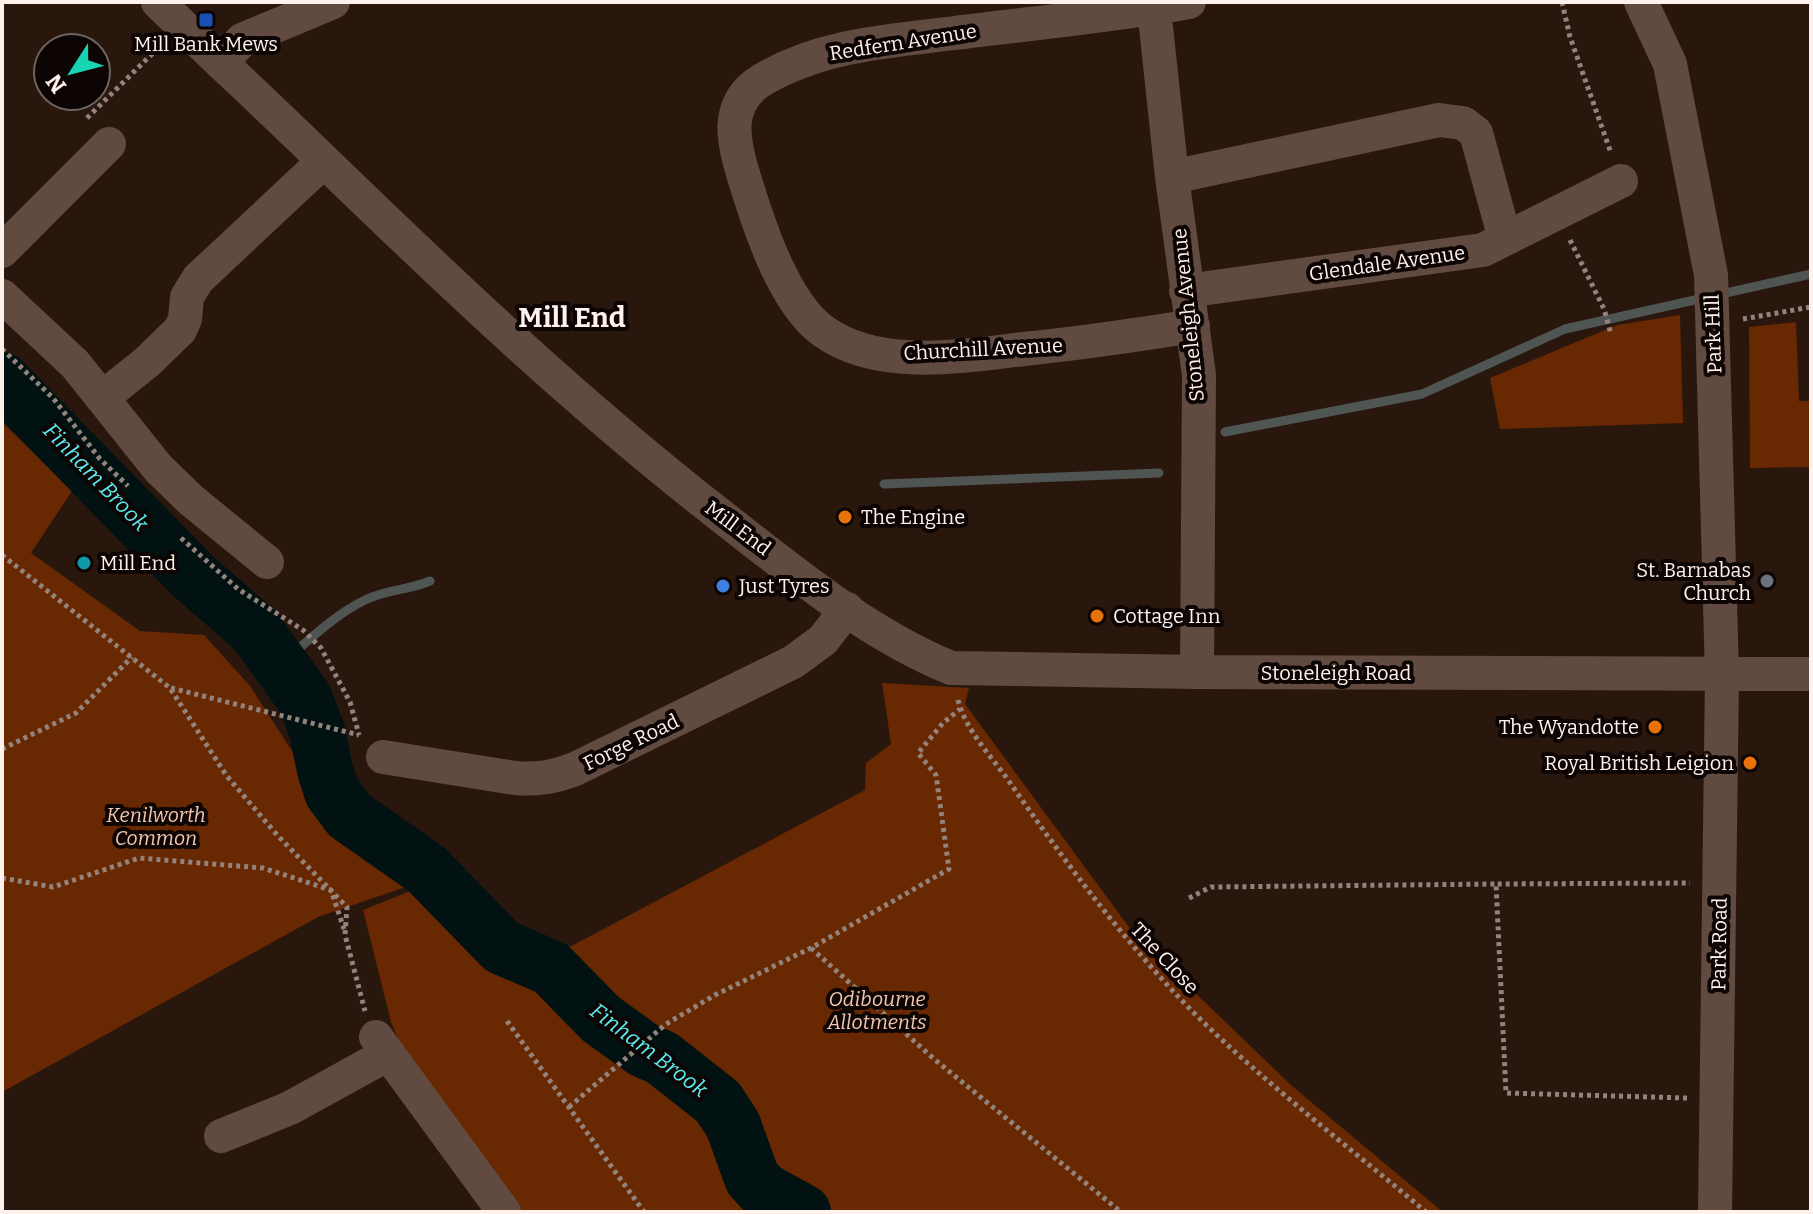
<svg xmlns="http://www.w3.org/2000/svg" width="1813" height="1214" viewBox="0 0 1813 1214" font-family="Bitter,serif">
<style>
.green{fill:#682801}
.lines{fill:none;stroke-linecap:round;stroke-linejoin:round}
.stream{stroke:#4e5553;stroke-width:9}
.river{stroke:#021212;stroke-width:56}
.path{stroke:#93837c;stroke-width:5;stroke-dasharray:4 4;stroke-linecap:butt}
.minor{stroke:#614b41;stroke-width:34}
.transit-dot{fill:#1a4fb4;stroke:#0c0503;stroke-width:3}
.food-dot{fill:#e8710a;stroke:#0c0503;stroke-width:3}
.culture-dot{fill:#0f9aa8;stroke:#0c0503;stroke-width:3}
.worship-dot{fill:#6b7280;stroke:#0c0503;stroke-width:3}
.shop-dot{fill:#3f7fe0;stroke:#0c0503;stroke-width:3}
.labels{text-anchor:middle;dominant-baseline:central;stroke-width:8;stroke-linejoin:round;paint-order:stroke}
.street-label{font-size:20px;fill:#fff1eb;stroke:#0c0503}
.poi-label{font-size:20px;fill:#fff1eb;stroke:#0c0503;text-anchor:start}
.park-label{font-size:20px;font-style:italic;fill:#f3c5b0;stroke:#0c0503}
.water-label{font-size:22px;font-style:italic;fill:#5beaef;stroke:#0c0503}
.district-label{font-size:28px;font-weight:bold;fill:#fff1eb;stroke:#0c0503}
</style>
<rect width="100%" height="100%" fill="#29170e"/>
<path class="green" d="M1680 315 1683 423 1500 429 1490 378 1617 325Z
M1796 322 1799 401H1811V467L1750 468 1749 327Z
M2 422 72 491 31 553 140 631 204 635 250 686 334 816 423 881 318 917 2 1092Z
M882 683 969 688 965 704 1134 934 1292 1086 1443 1212H517L402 1048 391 1022 363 910 428 884 462 917 488 953 514 972 545 960 865 790 866 763 891 744Z"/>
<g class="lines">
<path class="stream" d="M1225 432 1422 394 1565 329 1811 274
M884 484 1159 473
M281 664C307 642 334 615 365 600 385 590 409 590 430 581"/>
<path class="river" d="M2 380 193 576 255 630 305 699 317 731 325 770 332 792 349 815 426 869 502 947 551 968 601 1019 644 1050 662 1058 718 1102 733 1125 752 1178 763 1190 803 1212"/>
<path class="path" d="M1562 2 1570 37 1611 153
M87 118 160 46
M1570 240 1604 309 1611 334
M1743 319 1811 307
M2 349 53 398 100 459 128 486
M181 538 238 589 303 630 321 648 350 702 359 735
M2 555 170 688 226 775 278 836 347 907 345 935 365 1011
M171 688 359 735
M958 700C966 732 995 760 1013 787 1068 866 1124 941 1191 1010 1264 1083 1348 1146 1426 1212
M2 749 76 713 132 657
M2 878 53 887 139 858 263 868 331 890 344 929
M1189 898 1211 887 1496 884
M811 948 934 1059 1121 1212
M507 1021 644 1212
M1687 1098 1506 1093 1496 884 1690 883
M569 1107 666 1024 715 995 811 948 949 869 936 775 918 753 943 723 960 709"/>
<path class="minor" d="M158 2C213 56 269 107 324 161 452 285 580 406 720 515 792 571 866 633 951 668L1197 672 1811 674
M1189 2C1112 16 1033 23 955 33 888 41 821 45 762 80 724 103 733 142 744 177 758 223 783 302 823 331 878 371 962 356 1024 349 1081 343 1137 335 1193 326
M1641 2 1670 64 1711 275 1722 676 1715 1212
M1154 8 1172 177 1199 375 1197 672
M221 63 242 40 333 2
M1172 177 1439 120 1463 123 1476 133 1505 239
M2 251 109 144
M1186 291 1483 250 1621 181
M2 296 75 364 158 468 191 500 267 562
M102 398 147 362 180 330 185 319 187 297 198 279 324 161
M383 757 515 778C537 780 554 777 575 769L793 662 823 640 847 609
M376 1037 504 1212
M221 1136 290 1108 388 1054"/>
</g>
<rect class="transit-dot" x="198" y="12" width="16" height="16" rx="4"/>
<g class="food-dot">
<circle cx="845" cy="517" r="8"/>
<circle cx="1097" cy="616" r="8"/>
<circle cx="1655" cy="727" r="8"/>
<circle cx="1750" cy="763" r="8"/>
</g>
<circle class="culture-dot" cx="84" cy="563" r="8"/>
<circle class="worship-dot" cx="1767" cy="581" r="8"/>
<circle class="shop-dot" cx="723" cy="586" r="8"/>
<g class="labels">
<g class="street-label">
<text transform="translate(903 42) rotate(-9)">Redfern Avenue</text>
<text transform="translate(1387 263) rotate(-8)">Glendale Avenue</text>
<text transform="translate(1188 315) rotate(-96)">Stoneleigh Avenue</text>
<text transform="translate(1713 334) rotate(-92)">Park Hill</text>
<text transform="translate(983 349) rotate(-3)">Churchill Avenue</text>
<text transform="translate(738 528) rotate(37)">Mill End</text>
<text x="1336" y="673">Stoneleigh Road</text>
<text transform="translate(631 742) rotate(-26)">Forge Road</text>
<text transform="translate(1719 944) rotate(-89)">Park Road</text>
<text transform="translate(1165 958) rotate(47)">The Close</text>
</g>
<g class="poi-label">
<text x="206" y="44" text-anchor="middle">Mill Bank Mews</text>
<text x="861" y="517">The Engine</text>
<text x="100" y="563">Mill End</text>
<text x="1751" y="570" text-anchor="end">St. Barnabas<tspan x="1751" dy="23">Church</tspan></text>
<text x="739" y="586">Just Tyres</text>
<text x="1113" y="616">Cottage Inn</text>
<text x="1639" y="727" text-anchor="end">The Wyandotte</text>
<text x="1734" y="763" text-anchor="end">Royal British Leigion</text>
</g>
<g class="park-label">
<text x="156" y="815">Kenilworth<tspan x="156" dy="23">Common</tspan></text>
<text x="877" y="999">Odibourne<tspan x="877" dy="23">Allotments</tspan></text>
</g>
<g class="water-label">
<text transform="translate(96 477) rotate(46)">Finham Brook</text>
<text transform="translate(649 1050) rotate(37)">Finham Brook</text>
</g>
<g class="district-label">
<text x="572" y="317">Mill End</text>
</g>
</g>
<rect width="1813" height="1214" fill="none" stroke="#fff1eb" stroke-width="8"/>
<g transform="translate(72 72) rotate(234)"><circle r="38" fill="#0c0503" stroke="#6d6360" stroke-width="2"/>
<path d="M0-6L14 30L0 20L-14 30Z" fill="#17d5b2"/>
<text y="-12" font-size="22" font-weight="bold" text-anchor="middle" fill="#fff1eb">N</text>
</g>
</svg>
